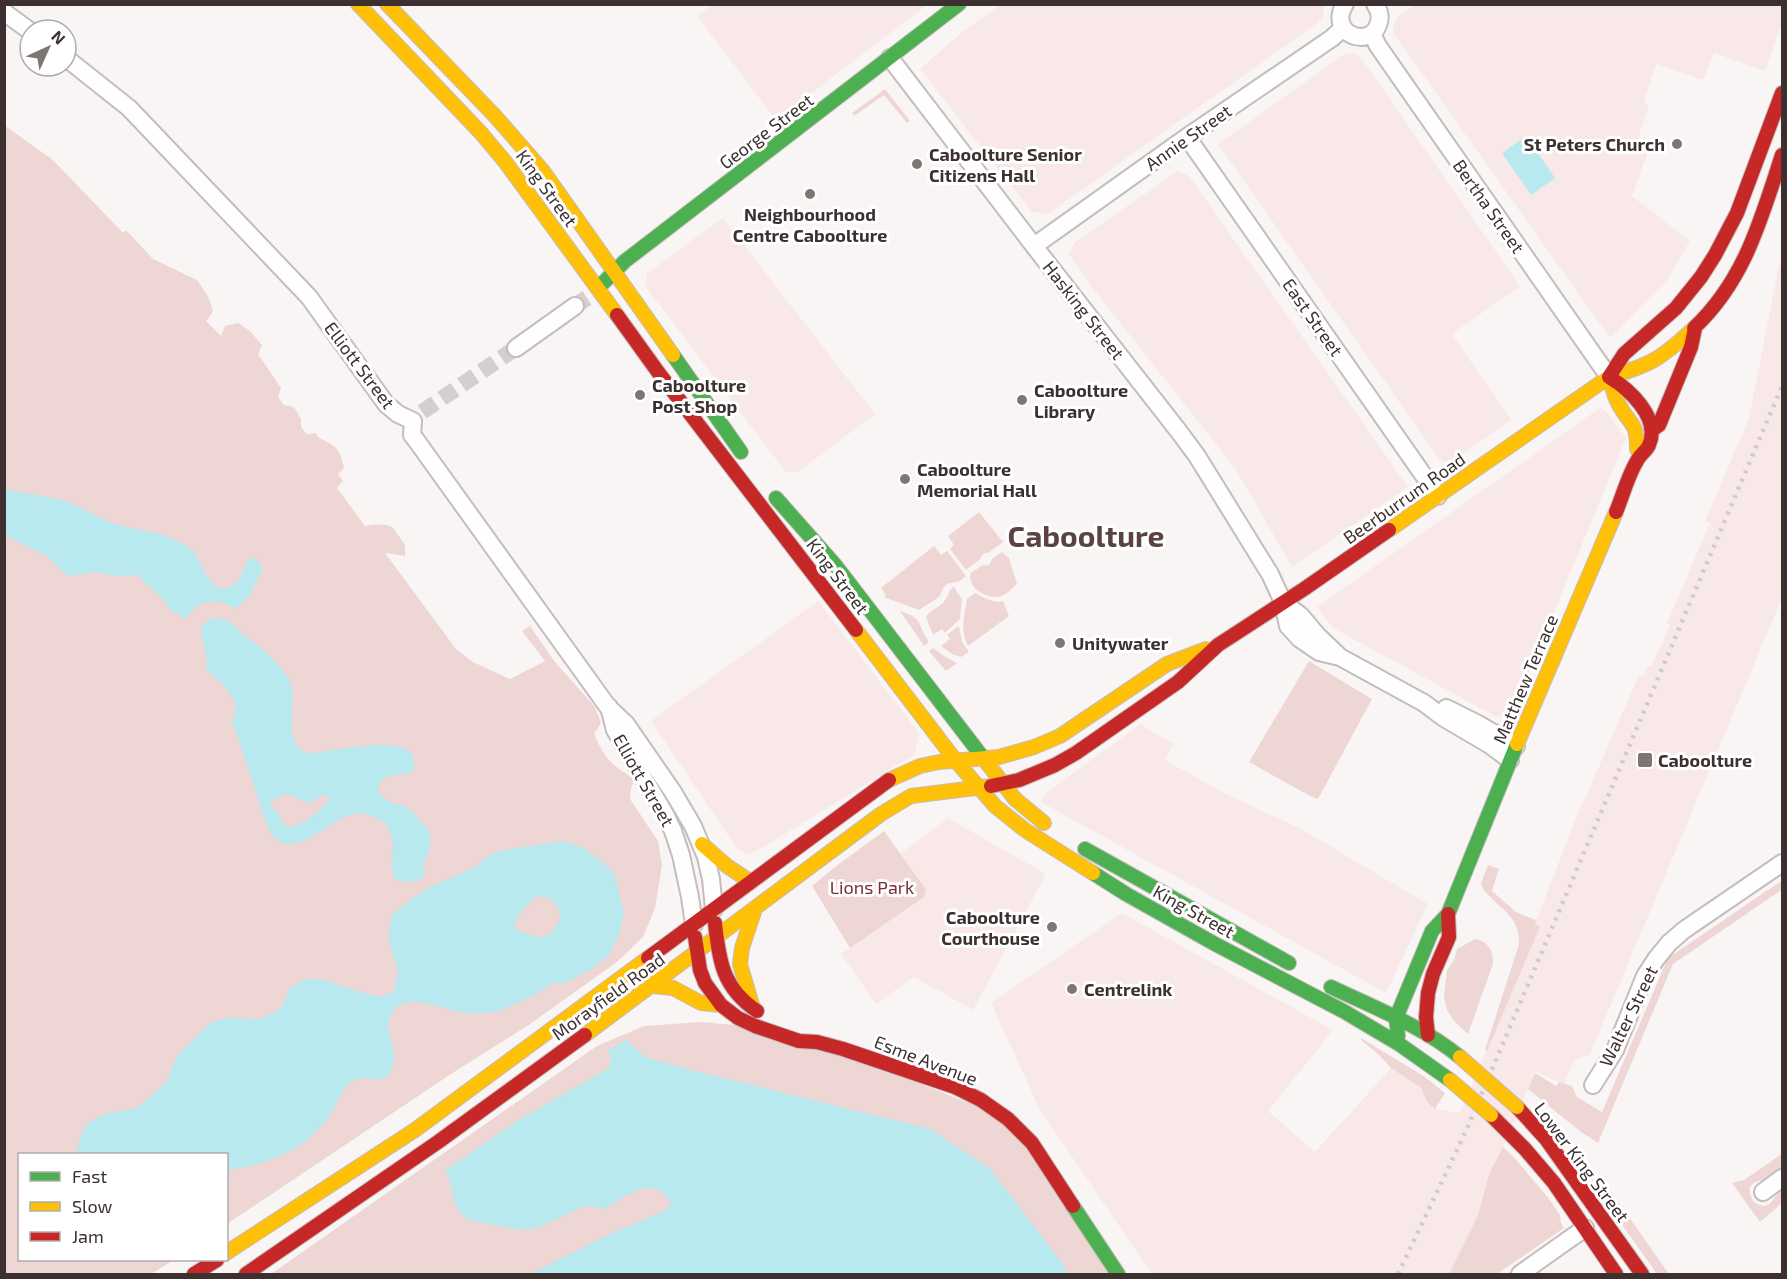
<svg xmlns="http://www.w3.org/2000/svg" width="1787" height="1279" viewBox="0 0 1787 1279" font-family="'Exo 2',sans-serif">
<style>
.built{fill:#f8e8e8}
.green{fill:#eed6d5}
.water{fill:#b7e9ee;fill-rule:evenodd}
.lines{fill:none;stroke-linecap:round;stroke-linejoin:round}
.street-tunnel{stroke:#d4cece;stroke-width:16;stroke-dasharray:16 8;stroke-linecap:butt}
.street-casing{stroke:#c5bcbc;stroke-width:20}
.fast-casing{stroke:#c5bcbc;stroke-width:16}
.slow-casing{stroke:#c5bcbc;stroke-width:16}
.jam-casing{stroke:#c5bcbc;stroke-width:16}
.street{stroke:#fefefe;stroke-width:16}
.fast{stroke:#4caf50;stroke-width:14}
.slow{stroke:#ffc107;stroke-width:14}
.jam{stroke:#c62828;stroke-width:14}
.rail{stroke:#cfcccc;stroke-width:4.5;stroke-dasharray:3 6;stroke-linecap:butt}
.slow-bridge-casing{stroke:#c5bcbc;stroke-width:16;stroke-linecap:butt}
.slow-bridge{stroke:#ffc107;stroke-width:14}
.poi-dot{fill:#7f7575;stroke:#fff;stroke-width:2}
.labels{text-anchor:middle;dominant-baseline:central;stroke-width:6;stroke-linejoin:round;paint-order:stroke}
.street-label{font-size:18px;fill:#3d3030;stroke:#fff}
.poi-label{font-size:18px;font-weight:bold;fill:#3d3030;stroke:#fff;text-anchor:start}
.park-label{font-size:18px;fill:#782e33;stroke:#fff}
.town-label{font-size:30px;font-weight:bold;fill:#5c4343;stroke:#fff}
</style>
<rect width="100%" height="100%" fill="#faf5f5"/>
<path class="built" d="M714 4H927V5L776 120 697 16Z
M1323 4 1324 8 1323 17 1316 24 1048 214 1032 212 920 69 960 34 1000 5Z
M1415 5H1782V22L1765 71 1714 53 1703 80 1656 64 1644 102 1649 105 1637 141 1648 151 1632 196 1690 241 1667 280 1610 338 1394 34 1393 28 1398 16Z
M1353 53 1362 59 1520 286 1452 334 1511 420 1449 463 1440 460 1218 144 1343 55Z
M1178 171 1189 176 1408 487 1292 567 1235 468 1091 286 1069 254 1074 243Z
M723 218 875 414 799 471 790 473 785 471 645 286 647 273Z
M1782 258V598L1590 1054 1574 1061 1564 1084 1535 1072 1503 1147 1489 1174 1478 1215 1449 1274H1152L1040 1110 991 1003 1122 913 1333 1030 1268 1111 1315 1152 1391 1068 1421 1088 1427 1102 1435 1109 1460 1113 1540 927 1535 924 1575 821 1639 675 1643 677 1648 666 1651 667 1670 625 1667 623 1710 523 1705 521 1749 418 1778 271Z
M1600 408 1605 410 1626 438 1531 668 1507 715 1502 717 1495 716 1333 628 1317 607Z
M818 601 919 733 915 754 762 848 749 854 738 850 651 721Z
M1140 724 1173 744 1165 760 1224 793 1301 829 1428 904 1386 993 1041 802 1045 794Z
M948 818 1046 874 973 1010 914 977 876 1004 841 954 924 897 926 889 901 853Z"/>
<path class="green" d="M885 89 910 121 907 123 884 95 854 116 852 113Z
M4 125 53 160 123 233 126 230 153 259 197 280 209 298 213 312 206 321 221 336 225 326 238 323 250 331 262 345 258 354 281 388 278 397 284 405 294 407 301 419V427L307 434 316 433 319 438C336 446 340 448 344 468L338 474 343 481 337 488 365 526C373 525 388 522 394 529 398 534 401 540 405 545V556L385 553 456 649 473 662 510 679 545 661 522 631 530 626 555 662 595 707 601 723 594 734C605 759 611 765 635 779L631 788 630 799 658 841 662 865 655 908 643 937 617 962 530 1024 451 1074 227 1224 226 1154H20V1260H174L151 1274H5Z
M979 512 1003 542 988 553H984L979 560 966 570 950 549 954 545 948 536Z
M934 546 941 555 947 551 966 576 958 582 949 583 944 587 939 597 919 610 884 597 886 595 881 588Z
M1002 552 1009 558 1017 584C1013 588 1006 595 1001 596 989 600 972 591 970 578L971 573 983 565 986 566 990 564 992 559Z
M953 587H955L956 591 962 599 960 619 945 633 942 629 933 635 926 617C932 608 940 608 945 600 949 595 948 591 953 587Z
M975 593C983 597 994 604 1003 601L1009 616 968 646C960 631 964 615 967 599Z
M900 611C925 619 917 625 929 642L924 646Z
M958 626 959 627 962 642 969 652 961 657 952 654 941 646 950 639 947 635Z
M933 648 944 656 957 663 946 671 929 651Z
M1309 661 1372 699 1318 799 1310 796 1249 762Z
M884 831 926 889 924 897 850 948 812 886 835 867Z
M1488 865 1499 869 1492 891 1516 912 1536 920 1535 924 1540 927 1487 1051 1485 1050 1519 944C1520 915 1499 909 1483 889L1481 883Z
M1782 882V893L1780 891 1673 964 1598 1143 1581 1132 1528 1089 1535 1073 1556 1086 1559 1082 1572 1086 1577 1097 1602 1112 1668 958 1778 883Z
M1475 939C1488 941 1494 951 1493 964L1468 1034 1454 1021 1447 1010 1444 997 1447 970 1454 960 1457 949Z
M700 1022 734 1025 817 1042 1008 1119 1118 1274H271L597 1046 644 1026Z
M1361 1038 1425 1077 1445 1093 1435 1109 1427 1102 1421 1088 1391 1068 1378 1054 1361 1040Z
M1503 1147 1513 1156 1549 1199 1560 1215 1561 1223 1564 1228 1497 1274H1449L1478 1215 1489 1174Z
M1782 1154V1169C1779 1171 1774 1176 1770 1178 1758 1182 1743 1181 1753 1201 1770 1214 1772 1198 1782 1189V1203L1760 1222 1732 1183 1744 1180Z
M1600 1176 1669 1274H1657L1591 1181Z"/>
<path class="water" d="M1526 136 1555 178 1531 195 1502 153Z
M5 489 67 501 100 518 121 526 160 534 180 542 194 551 208 578 216 587 220 589 229 588 240 578 247 562 255 557 263 568 250 595 236 609C218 597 196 599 186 619L171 610 163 599 137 575 115 576 95 572 68 576 47 556 5 535Z
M216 618C217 618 224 619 225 620 234 623 239 632 247 637 261 647 285 668 291 685 296 702 287 726 295 741 297 747 303 751 308 754 328 751 396 737 410 752 415 758 414 763 414 770L411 773C397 775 377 773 378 792L392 804H402L412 811 428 830 431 841 429 852 423 863 425 874 419 881 406 882 395 879C387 859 398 842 387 826 384 822 380 820 376 818 340 794 303 869 272 835 270 832 268 826 266 822L235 730 232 721C244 700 221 683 207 670L206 654 202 637 201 627 210 619ZM286 794 309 803 322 796H328L330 798C321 813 305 822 290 827L281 823V817L271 806V800Z
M563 841 583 848 601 861 614 873 624 913 618 938 608 956 592 969 562 984 552 983C542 992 508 1009 494 1012 482 1014 465 1014 452 1010 434 1006 400 991 390 1017 384 1030 396 1045 394 1058 394 1064 390 1071 388 1076 385 1077 383 1079 379 1080 369 1081 364 1074 353 1081 340 1088 338 1104 330 1115 307 1149 266 1166 227 1170L226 1154H78L77 1151 83 1130 90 1122 107 1113 138 1108 167 1081 177 1056 210 1023 219 1020 229 1018 261 1019 281 1008 289 989 305 979 326 980 341 986 379 997 388 993 390 995 394 991 398 970 388 938 392 915 410 900 426 889 477 866 487 857 499 851ZM535 897 550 898 559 909 560 919 552 933 540 938 514 929 517 917Z
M626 1040 645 1057 687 1069 930 1129 990 1169 1063 1264 1068 1274H530L608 1235 664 1211 671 1205C658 1171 624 1196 606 1209L585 1206 537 1228 520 1230 468 1220 458 1210 454 1200 449 1177 444 1171 519 1120 609 1068 611 1059 608 1050Z"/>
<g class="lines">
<path class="street-tunnel" d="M575 306 587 298
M422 412 516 348"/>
<g class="street-casing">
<path id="street" d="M1345 4C1326 34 1372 51 1379 22 1381 15 1379 10 1375 4
M4 12 30 31
M1372 34 1378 46 1609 377
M66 58 129 108 309 297 386 404 398 414 413 421
M890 58 1034 246 1180 433 1197 456 1270 574 1283 602 1288 626 1300 639 1319 652 1340 657
M1187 137 1438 496
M1034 246 1187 137 1332 38 1343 28
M516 348 575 306
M413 421 412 435 416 440 608 707 626 724 673 792 693 826 706 857 711 879 714 909
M1283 602 1301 616 1317 635 1340 657 1424 703 1444 718 1490 745 1510 760
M609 707 615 730 665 814 673 831 681 855 690 897 694 924
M1446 708 1478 724 1516 746
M1593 1085 1615 1050 1645 976 1656 959 1669 943 1684 930 1782 863
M1763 1192 1782 1178
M1520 1274 1585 1228"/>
</g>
<g class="fast-casing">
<path id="fast" d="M603 283 625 261 959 4
M673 355 741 452
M776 498 836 566 984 759
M1085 849 1289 963
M1093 873 1126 894 1215 944 1345 1012 1399 1044 1450 1080
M1331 987C1375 1008 1422 1026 1460 1057
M1398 1036 1396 1018 1432 931 1448 914 1517 744
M1073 1206 1118 1274"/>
</g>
<g class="slow-casing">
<path id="slow" d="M358 4 481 133 506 163 617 315
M387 4 495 116 543 171 673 355
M1609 377C1612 386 1614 397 1619 405 1631 426 1637 422 1637 449
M1389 530 1609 377C1651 365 1662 358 1694 328
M856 630 956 761 995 806 1025 830 1093 873
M1517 744 1616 512
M984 759 1015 799 1044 823
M889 780 920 766 939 762 999 757 1034 747 1060 736 1167 664 1206 649
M702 844 727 866 751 882
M653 986 673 988 701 1003 721 1005
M753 1008 740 964 742 948 754 912
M585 1035 881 814 911 796 991 786
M226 1253 415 1130 648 958"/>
</g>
<g class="jam-casing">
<path id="jam" d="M617 315 658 372 856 630
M1694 328C1745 280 1761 219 1782 155
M1609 377C1629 389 1661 418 1649 445 1647 450 1641 454 1638 459 1628 475 1623 495 1616 512
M1609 377 1624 354 1676 308 1701 277 1715 255 1737 213 1782 93
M1652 430 1659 425 1691 347 1695 328
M991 786 1019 780 1055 765 1076 753 1178 682 1218 645 1304 589 1389 530
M715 923C719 962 723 988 757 1011
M695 937 700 970 705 983 721 1005 738 1018 755 1026 799 1041 817 1042 843 1049 955 1087 981 1100 1008 1119 1032 1143 1073 1206
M648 958 889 780
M1428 1035 1426 1017 1428 993 1433 974 1449 937 1448 914
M1517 1107 1546 1139 1642 1274
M1491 1115 1525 1149 1554 1183 1616 1274
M194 1274 217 1260
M246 1274 438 1142 585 1035"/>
</g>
<use href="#street" class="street"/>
<use href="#fast" class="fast"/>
<use href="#slow" class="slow"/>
<use href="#jam" class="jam"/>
<path class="rail" d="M1398 1274 1465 1133 1782 386"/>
<g class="slow-bridge-casing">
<path id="slow-bridge" d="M1460 1057 1517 1107
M1450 1080 1491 1115"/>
</g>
<use href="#slow-bridge" class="slow-bridge"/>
</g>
<g class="poi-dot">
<circle cx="1677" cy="144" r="6"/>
<circle cx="917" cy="164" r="6"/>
<circle cx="810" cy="194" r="6"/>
<circle cx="640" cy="395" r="6"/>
<circle cx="1022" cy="400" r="6"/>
<circle cx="905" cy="479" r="6"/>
<circle cx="1060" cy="643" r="6"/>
<rect x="1637" y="752" width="16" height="16" rx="3"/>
<circle cx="1052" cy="927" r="6"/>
<circle cx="1072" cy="989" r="6"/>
</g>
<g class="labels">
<g class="street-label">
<text transform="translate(766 131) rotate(-37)">George Street</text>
<text transform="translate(1188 137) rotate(-35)">Annie Street</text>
<text transform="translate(547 188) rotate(54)">King Street</text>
<text transform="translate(1489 206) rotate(55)">Bertha Street</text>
<text transform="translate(1084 310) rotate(52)">Hasking Street</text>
<text transform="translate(1313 317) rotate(55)">East Street</text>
<text transform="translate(360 365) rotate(53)">Elliott Street</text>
<text transform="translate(1404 498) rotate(-35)">Beerburrum Road</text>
<text transform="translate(838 576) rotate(53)">King Street</text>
<text transform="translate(1525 679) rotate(-67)">Matthew Terrace</text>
<text transform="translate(644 780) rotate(60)">Elliott Street</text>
<text transform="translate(1194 911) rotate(29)">King Street</text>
<text transform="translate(608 996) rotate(-36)">Morayfield Road</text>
<text transform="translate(1628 1016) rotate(-64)">Walter Street</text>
<text transform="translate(926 1060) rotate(21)">Esme Avenue</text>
<text transform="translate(1582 1162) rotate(53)">Lower King Street</text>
</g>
<g class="poi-label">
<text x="1665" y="144" text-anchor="end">St Peters Church</text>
<text x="929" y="154">Caboolture Senior<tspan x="929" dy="21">Citizens Hall</tspan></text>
<text x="810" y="214" text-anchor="middle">Neighbourhood<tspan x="810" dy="21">Centre Caboolture</tspan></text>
<text x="652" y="385">Caboolture<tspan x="652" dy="21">Post Shop</tspan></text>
<text x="1034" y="390">Caboolture<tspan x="1034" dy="21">Library</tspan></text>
<text x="917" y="469">Caboolture<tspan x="917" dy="21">Memorial Hall</tspan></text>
<text x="1072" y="643">Unitywater</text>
<text x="1658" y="760">Caboolture</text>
<text x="1040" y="917" text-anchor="end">Caboolture<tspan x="1040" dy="21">Courthouse</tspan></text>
<text x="1084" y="989">Centrelink</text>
</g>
<g class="park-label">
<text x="872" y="887">Lions Park</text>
</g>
<g class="town-label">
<text x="1086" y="535">Caboolture</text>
</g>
</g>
<rect width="1787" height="1279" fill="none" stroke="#3d3030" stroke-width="12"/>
<rect x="18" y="1153" width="210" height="108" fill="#ffffff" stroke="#b1acac" stroke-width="1.5"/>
<rect x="30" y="1172" width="30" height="9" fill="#4caf50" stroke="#b1acac" stroke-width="1.5"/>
<text x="72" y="1183" font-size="18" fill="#3d3030">Fast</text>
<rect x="30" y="1202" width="30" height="9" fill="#ffc107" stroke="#b1acac" stroke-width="1.5"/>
<text x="72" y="1213" font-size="18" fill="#3d3030">Slow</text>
<rect x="30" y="1232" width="30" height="9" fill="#c62828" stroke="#b1acac" stroke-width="1.5"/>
<text x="72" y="1243" font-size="18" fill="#3d3030">Jam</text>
<g transform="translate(48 48) rotate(45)"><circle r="28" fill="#ffffff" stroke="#b1acac" stroke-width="1.5"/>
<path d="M0-4.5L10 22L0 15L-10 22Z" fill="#7f7575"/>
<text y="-9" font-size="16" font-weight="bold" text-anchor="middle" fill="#3d3030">N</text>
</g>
</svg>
